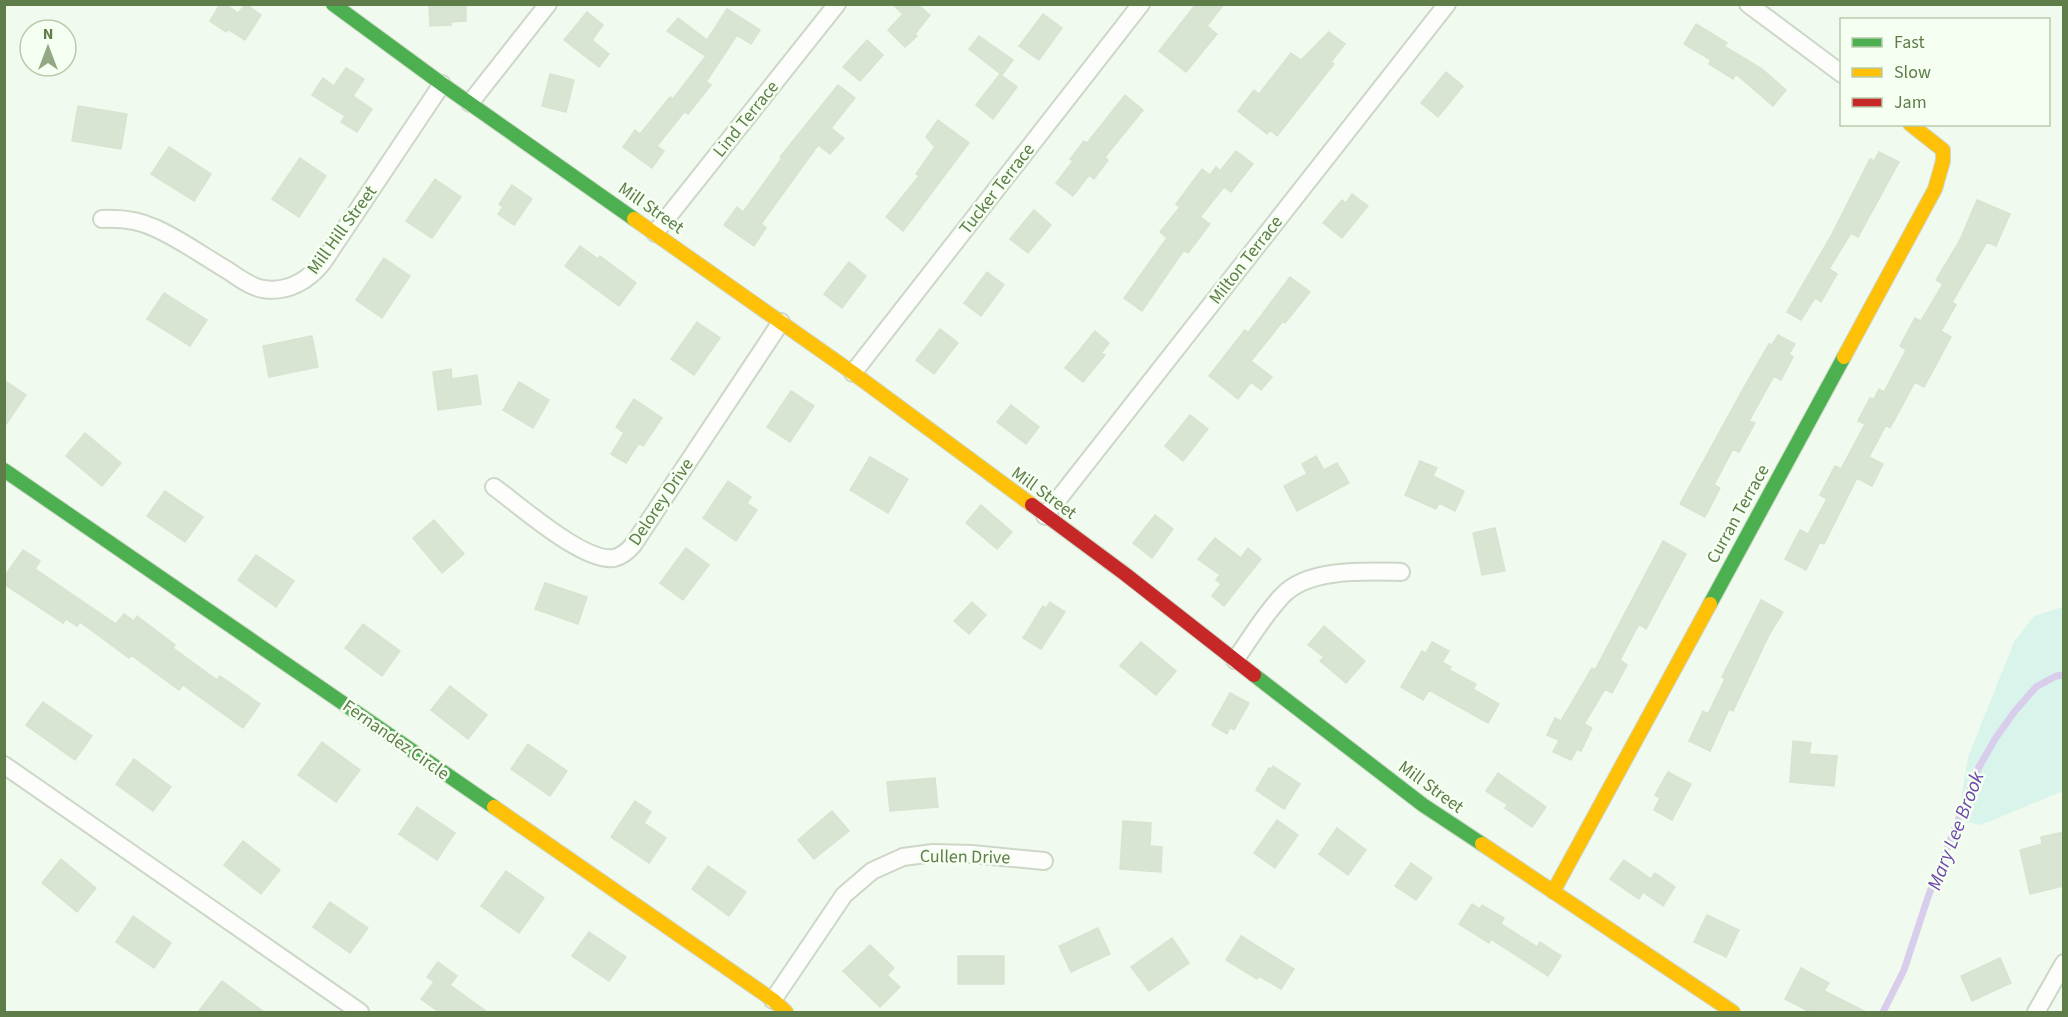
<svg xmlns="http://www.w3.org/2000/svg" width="2068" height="1017" viewBox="0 0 2068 1017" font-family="'Source Sans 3',sans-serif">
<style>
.green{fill:#d9f4eb}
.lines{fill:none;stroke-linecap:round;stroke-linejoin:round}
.stream{stroke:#d8ceec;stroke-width:7}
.building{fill:#d8e5d2;stroke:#d7e4d0;stroke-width:1.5}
.street-casing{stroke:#ccd7c7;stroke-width:20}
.fast-casing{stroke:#cdd9c8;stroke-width:16}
.slow-casing{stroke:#cdd9c8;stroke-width:16}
.jam-casing{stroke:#cdd9c8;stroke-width:16}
.street{stroke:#fdfefc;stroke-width:16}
.fast{stroke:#4caf50;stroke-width:14}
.slow{stroke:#ffc107;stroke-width:14}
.jam{stroke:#c62828;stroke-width:14}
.labels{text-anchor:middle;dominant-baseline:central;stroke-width:5;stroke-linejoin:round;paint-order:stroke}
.street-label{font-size:18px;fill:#5f7d49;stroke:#f5fff2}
.water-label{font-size:20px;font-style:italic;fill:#6e48aa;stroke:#f5fff2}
</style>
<rect width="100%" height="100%" fill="#f0faee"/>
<path class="green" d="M2063 607V791L1981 825 1967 822 1961 801 1968 757 2014 642 2034 616Z"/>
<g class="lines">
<path class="stream" d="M1883 1012 1904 970 1928 897 1979 767 1995 739 2015 711 2036 687 2056 676 2064 675"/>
</g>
<path class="building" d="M220 4H225L238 13 246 4 261 15 245 40 228 29 226 32 210 21Z
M429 4H466V21L451 22V25L430 26Z
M892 4H917L930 15 915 34 917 36 905 47 888 30 903 14Z
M1196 4H1224L1207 26 1217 34 1186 72 1159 51Z
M727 9 760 30 751 44 737 35 706 82 711 85 688 114 685 111 657 146 664 151 652 168 623 147 635 130 640 134 670 97 673 99 706 56 667 31 678 18 707 40Z
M587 12 603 25 592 40 609 54 599 67 564 40Z
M1043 14 1062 28 1039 60 1019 46Z
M1696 24 1727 43 1724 46 1762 69 1786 90 1773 106 1736 74 1733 79 1709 64 1711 60 1684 44Z
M1329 32 1345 44 1331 62 1334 64 1277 136 1270 130 1267 134 1238 111 1254 90 1259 94 1291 53 1301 60Z
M979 36 1013 60 1002 75 969 49Z
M867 40 883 55 860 81 843 67Z
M346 68 364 79 353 96 372 109 357 132 341 122 345 116 312 95 323 78 334 86Z
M1446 72 1463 86 1438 117 1421 103Z
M550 74 574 80 566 112 542 106Z
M1000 74 1017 87 993 119 976 105Z
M838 85 855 98 831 128 844 138 830 154 818 145 761 224 766 228 754 246 724 225 737 207 743 212 782 158 780 157Z
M1125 95 1143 110 1105 157 1108 160 1094 179 1089 175 1073 196 1056 183 1073 161 1070 159 1084 141 1087 143Z
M78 106 127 114 121 149 72 141Z
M938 120 969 143 903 231 886 217 919 176 916 174 935 147 926 137Z
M169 147 211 174 194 201 151 174Z
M1236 151 1253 164 1231 192 1224 187 1200 217 1210 224 1188 253 1184 250 1142 311 1124 298 1167 238 1160 232 1180 207 1176 204 1202 169 1210 175 1216 167 1220 171Z
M1879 152 1899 162 1858 237 1851 233 1829 269 1837 274 1821 302 1815 298 1801 320 1787 312 1832 234 1870 159 1874 161Z
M300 158 326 176 299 217 272 199Z
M435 179 461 197 432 238 406 221Z
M512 185 532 199 514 225 498 214 503 207 499 204Z
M1352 194 1368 206 1342 238 1323 223 1342 200 1346 203Z
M1977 200 2010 214 1996 246 1987 242 1952 302 1956 305 1941 331 1951 337 1924 387 1915 382 1890 428 1886 425 1869 457 1883 464 1872 486 1857 478 1824 544 1820 542 1806 570 1785 559 1800 530 1808 534 1827 499 1820 495 1835 466 1841 469 1865 424 1858 421 1870 398 1874 399 1879 389 1884 392 1906 350 1900 346 1915 318 1921 321 1943 284 1936 280 1960 240Z
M1034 210 1051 225 1028 253 1010 239Z
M580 246 598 259 600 256 636 283 619 306 565 266Z
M384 258 410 276 382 318 356 300Z
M849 262 866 276 842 308 824 294Z
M987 272 1004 285 981 316 964 303Z
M1290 277 1310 292 1285 323 1283 321 1251 361 1272 377 1261 390 1251 382 1238 399 1209 376 1245 330 1248 333Z
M164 293 207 320 190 346 147 319Z
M697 322 720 338 694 375 671 359Z
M940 329 958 343 934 374 916 360Z
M1095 331 1109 343 1101 353 1105 355 1083 382 1065 368Z
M1778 335 1795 344 1789 354 1793 357 1781 380 1774 376 1749 421 1755 423 1739 452 1733 449 1714 485 1720 488 1705 517 1680 504 1743 389 1769 344 1772 345Z
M312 336 318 367 269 377 263 346Z
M451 369 452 379 477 375 481 404 438 410 433 372Z
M4 380 26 395 4 427Z
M519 382 549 400 533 428 503 410Z
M791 391 814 406 790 442 767 427Z
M634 399 662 418 643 446 639 443 626 463 611 454 624 433 616 427Z
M1011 405 1039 427 1026 444 997 422Z
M1190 415 1208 429 1183 461 1165 446Z
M85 433 121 463 102 486 66 456Z
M1316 456 1324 470 1337 463 1349 483 1297 511 1284 486 1307 474 1302 464Z
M870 457 908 479 888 513 850 490Z
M1420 461 1437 468 1433 476 1464 491 1455 511 1439 503 1436 509 1405 495Z
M728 481 751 497 747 503 757 510 736 541 703 518Z
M165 491 203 517 185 542 147 516Z
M981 505 1012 532 997 549 966 523Z
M1155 515 1173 529 1152 558 1133 543Z
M434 520 464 554 442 573 413 538Z
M1495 528 1505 571 1482 575 1473 533Z
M1215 538 1241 558 1248 548 1261 559 1224 606 1212 596 1221 584 1216 580 1220 575 1198 559Z
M1663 541 1686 554 1646 629 1639 624 1620 660 1627 665 1612 693 1605 689 1584 724 1592 728 1581 751 1577 749 1571 760 1553 752 1559 740 1547 735 1555 718 1561 721 1592 668 1595 670Z
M686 548 709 565 683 600 660 583Z
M23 550 40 561 35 569 116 624 124 614 134 621 137 616 175 645 173 648 217 680 220 676 260 704 243 728 183 685 179 690 131 655 129 658 80 622 77 626 66 619 63 623 4 584V577Z
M256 555 294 581 276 607 238 580Z
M545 583 587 597 578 624 535 609Z
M1761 600 1783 612 1769 635 1733 711 1729 709 1710 751 1689 741 1703 711 1708 714 1725 679 1722 677Z
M972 602 986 615 969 634 954 621Z
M1050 602 1065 612 1041 649 1023 638 1043 606 1046 608Z
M363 624 400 651 382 676 345 648Z
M1324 626 1365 661 1346 683 1320 661 1324 657 1308 645Z
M1141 642 1176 671 1156 695 1120 666Z
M1432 642 1449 651 1442 662 1451 667 1449 670 1476 684 1473 689 1499 704 1488 723 1429 690 1423 700 1401 687 1422 651 1426 653Z
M450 686 487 715 468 739 431 710Z
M1230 693 1249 703 1234 730 1230 727 1227 734 1212 725Z
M43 702 92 736 75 760 26 725Z
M1793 741 1811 743 1809 754 1837 756 1834 786 1790 782Z
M322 742 360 770 336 802 298 775Z
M528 744 567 771 550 796 511 769Z
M134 759 171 787 153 811 116 784Z
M1273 766 1300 784 1284 809 1256 790 1269 768 1271 769Z
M1668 772 1691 784 1672 820 1654 810 1660 798 1655 795Z
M1498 773 1546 807 1532 827 1505 808 1508 805 1486 791Z
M935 778 938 807 890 811 887 782Z
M635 801 651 812 644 823 666 838 649 863 611 837Z
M417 807 455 833 437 860 399 834Z
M832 811 849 831 814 859 798 840Z
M1277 820 1298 835 1275 868 1254 853Z
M1123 821 1151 823 1150 846 1162 847 1161 872 1120 869Z
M1337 828 1366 850 1348 875 1319 854Z
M2064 832V886L2030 894 2020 850 2042 844 2041 837Z
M243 841 280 870 261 894 224 865Z
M61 859 96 888 77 912 42 883Z
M1624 860 1651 879 1655 873 1675 887 1663 906 1643 892 1639 899 1610 879Z
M1411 863 1432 878 1416 900 1395 886Z
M708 866 746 892 729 916 692 889Z
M506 871 544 898 519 933 481 906Z
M330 902 368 928 350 953 313 927Z
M1472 904 1480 909 1482 905 1504 918 1501 924 1537 947 1540 942 1561 956 1548 976 1491 939 1489 943 1459 924Z
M1707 915 1739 930 1726 957 1694 942Z
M133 916 171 943 154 968 116 942Z
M1098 928 1110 954 1071 972 1059 946Z
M589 932 626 957 609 981 572 956Z
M1241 936 1294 969 1281 989 1259 976 1257 979 1226 960Z
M1172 938 1189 963 1149 991 1131 967Z
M870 945 894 968 887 975 900 987 880 1007 843 971Z
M958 956H1004V984H958Z
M2000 958 2011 983 1972 1001 1961 976Z
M438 962 457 976 450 985 487 1012H439L421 999 434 982 427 977Z
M1801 968 1829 983 1824 991 1866 1012H1810L1785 999Z
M222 981 264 1012H198Z"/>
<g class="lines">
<g class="street-casing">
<path id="street" d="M1748 4 1842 74
M470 103 548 4
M102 219C120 218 138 220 155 228 180 239 203 256 227 270 238 277 250 287 263 289 288 293 309 280 323 262L442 84
M655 233 837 4
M853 373 1141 4
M494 487C519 505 584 563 614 558 622 556 628 551 633 545L781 322
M1045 516 1447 4
M1235 660C1250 639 1264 615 1282 596 1307 568 1366 571 1401 572
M4 765 360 1012
M773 1000 844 895 872 871 903 857 933 853 972 854 1044 861
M2036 1012 2064 963"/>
</g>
<g class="fast-casing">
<path id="fast" d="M333 4 442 84 634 219
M4 470 494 807
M1710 604 1844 357
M1254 675 1423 805 1482 844"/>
</g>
<g class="slow-casing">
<path id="slow" d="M634 219 853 373 1032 505
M1844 357 1935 189 1943 161V150L1910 124
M494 807 773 1000 786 1012
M1482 844 1733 1012
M1553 892 1710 604"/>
</g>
<g class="jam-casing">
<path id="jam" d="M1032 505 1125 574 1254 675"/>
</g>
<use href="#street" class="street"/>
<use href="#fast" class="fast"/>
<use href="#slow" class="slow"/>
<use href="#jam" class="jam"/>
</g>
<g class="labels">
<g class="street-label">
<text transform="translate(746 119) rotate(-51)">Lind Terrace</text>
<text transform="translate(997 189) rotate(-52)">Tucker Terrace</text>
<text transform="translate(651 208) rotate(35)">Mill Street</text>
<text transform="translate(342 230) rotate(-54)">Mill Hill Street</text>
<text transform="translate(1246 260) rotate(-52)">Milton Terrace</text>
<text transform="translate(1044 493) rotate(36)">Mill Street</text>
<text transform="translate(661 502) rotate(-56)">Delorey Drive</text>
<text transform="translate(1738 514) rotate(-61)">Curran Terrace</text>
<text transform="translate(396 740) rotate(35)">Fernandez Circle</text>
<text transform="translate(1431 787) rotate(36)">Mill Street</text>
<text transform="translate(965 857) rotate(1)">Cullen Drive</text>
</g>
<g class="water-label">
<text transform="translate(1956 831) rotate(-69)">Mary Lee Brook</text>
</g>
</g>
<rect width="2068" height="1017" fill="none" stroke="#5f7d49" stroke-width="12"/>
<rect x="1840" y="18" width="210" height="108" fill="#f5fff2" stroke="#b9cbae" stroke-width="1.5"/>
<rect x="1852" y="38" width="30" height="9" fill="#4caf50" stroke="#b9cbae" stroke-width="1.5"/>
<text x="1894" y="48" font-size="18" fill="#5f7d49">Fast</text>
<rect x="1852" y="68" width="30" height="9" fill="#ffc107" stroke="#b9cbae" stroke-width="1.5"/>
<text x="1894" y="78" font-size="18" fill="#5f7d49">Slow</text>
<rect x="1852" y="98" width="30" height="9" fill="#c62828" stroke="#b9cbae" stroke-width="1.5"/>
<text x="1894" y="108" font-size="18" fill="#5f7d49">Jam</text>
<g transform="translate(48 48)"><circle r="28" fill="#f5fff2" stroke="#b9cbae" stroke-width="1.5"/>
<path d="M0-4.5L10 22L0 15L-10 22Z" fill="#92a983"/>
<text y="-9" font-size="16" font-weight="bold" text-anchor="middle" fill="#5f7d49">N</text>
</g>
</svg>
